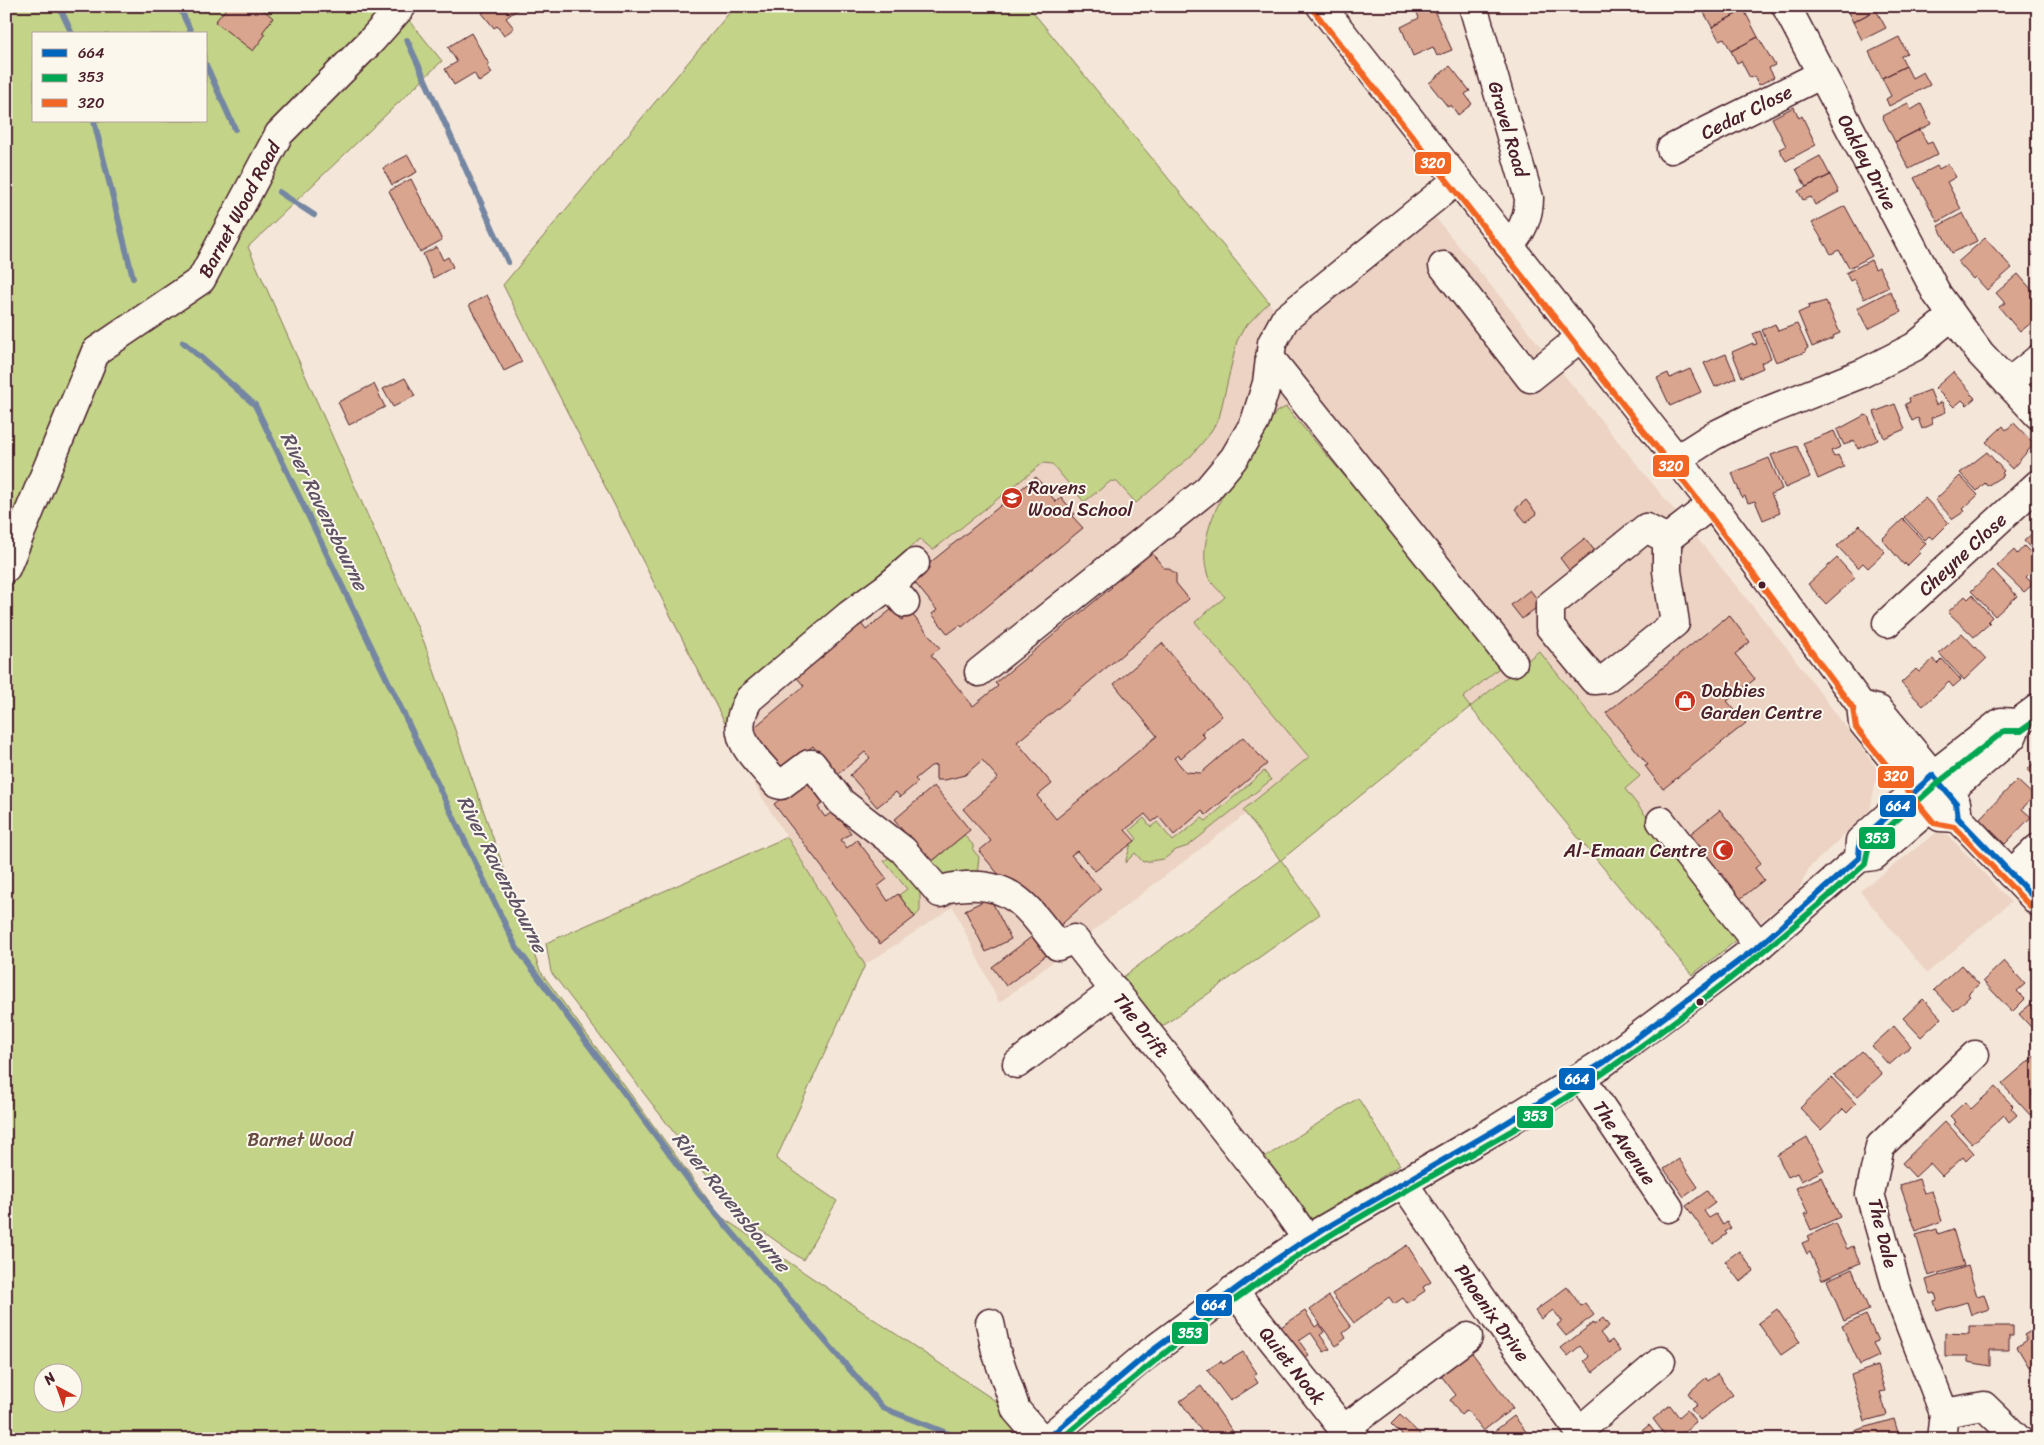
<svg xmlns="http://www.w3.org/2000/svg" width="2044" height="1445" viewBox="0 0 2044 1445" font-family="Sriracha,sans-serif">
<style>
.built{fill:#ecd3c3}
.green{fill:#c3d388;stroke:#86795a;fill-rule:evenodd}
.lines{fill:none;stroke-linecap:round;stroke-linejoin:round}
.stream{stroke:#7586a2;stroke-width:6}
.building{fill:#daa58f;stroke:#4a1f2b}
.minor-casing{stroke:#4a1f2b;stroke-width:31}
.major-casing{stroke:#4a1f2b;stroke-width:31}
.highway-casing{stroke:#4a1f2b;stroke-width:31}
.minor{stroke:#fbf7ec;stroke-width:28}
.major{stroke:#fbf7ec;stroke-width:28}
.highway{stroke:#fbf7ec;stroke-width:28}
.bus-1-casing{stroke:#fbf7ec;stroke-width:10}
.bus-2-casing{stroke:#fbf7ec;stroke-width:10}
.bus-3-casing{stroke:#fbf7ec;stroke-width:10}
.bus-1{stroke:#0065bd;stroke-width:6}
.bus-2{stroke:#00a651;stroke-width:6}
.bus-3{stroke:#f26522;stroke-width:6}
.bus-dot{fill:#4a1f2b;stroke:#fbf7ec;stroke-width:2}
.labels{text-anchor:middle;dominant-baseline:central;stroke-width:4;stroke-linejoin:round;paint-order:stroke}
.street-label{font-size:19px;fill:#4a1f2b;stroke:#fbf7ec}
.poi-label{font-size:19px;fill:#4a1f2b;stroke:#fbf7ec;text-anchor:start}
.park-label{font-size:19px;fill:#684c42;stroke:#fbf7ec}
.water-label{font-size:20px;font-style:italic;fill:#605366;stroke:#fbf7ec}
.line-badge{stroke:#fbf7ec;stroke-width:2}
.badge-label{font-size:14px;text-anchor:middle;font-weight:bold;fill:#fff}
</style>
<rect width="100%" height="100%" fill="#f4e7d9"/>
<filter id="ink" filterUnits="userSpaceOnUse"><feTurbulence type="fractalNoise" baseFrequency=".02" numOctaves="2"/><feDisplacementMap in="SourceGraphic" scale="10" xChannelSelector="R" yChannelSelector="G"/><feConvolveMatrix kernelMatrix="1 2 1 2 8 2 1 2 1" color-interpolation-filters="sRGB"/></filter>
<g filter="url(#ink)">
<path class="built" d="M735 6H1028L1274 309 1417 195 1786 647 1878 770 1870 810 1809 868 1798 891 1741 937 1624 789 1639 776 1539 651 1280 860 1246 814 999 1003 953 907 865 965 757 789 503 285Z
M1937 832 1948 835 2011 902 1927 973 1860 891Z"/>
<path class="green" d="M6 6H398L442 61 248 247 424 642 540 971 720 1216 1024 1420 1007 1439H6ZM34 34H206V121H34ZM42 1372H72V1402H42Z
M735 6H1028L1269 302 1244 328 1237 341 1219 418 1208 436 1191 456 1136 503 1117 482 1111 481 1084 502 1052 464 1043 463 933 550 920 539 735 697 729 731 503 285Z
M1286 407 1504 664 1463 698 1470 707 1539 651 1640 776 1625 789 1741 937 1692 975 1470 707 1281 860 1320 914 1160 1028 1123 977 1280 860 1243 810 1309 757 1195 622 1225 597C1220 591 1211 584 1208 576 1190 523 1250 455 1276 412Z
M1264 771 1271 780 1188 846 1176 850 1164 859 1143 862 1135 853 1125 863 1131 844 1137 839 1130 830 1144 818 1151 827 1157 822 1173 841 1202 818 1206 821Z
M964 835 973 845V850L979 857 977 875C958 877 943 879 928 865Z
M787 837 865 965 776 1159 837 1201 803 1260 734 1211 551 972 546 943Z
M895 853 920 888V911L915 917 899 895 907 889 884 861Z
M1358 1098 1400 1165 1310 1223 1259 1161Z"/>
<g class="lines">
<path class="stream" d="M59 6 72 34
M179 6 192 34
M407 40 508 262
M206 65 235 129
M94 121 133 278
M279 192 314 215
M183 342 255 405 516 947 699 1194 883 1408 962 1439"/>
</g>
<path class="building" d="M228 6H259L273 18 262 33 265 35 253 51 215 22Z
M491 6H522L506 18 514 28 504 36 497 26 494 28 482 13Z
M1423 6H1432L1452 50 1437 56 1433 47 1413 56 1401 27 1419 18 1416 10Z
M1711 6H1742L1744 10 1712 27 1703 11Z
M1845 6H1875L1876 10 1853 22Z
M1744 10 1758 37 1731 51 1724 38 1719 40 1712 27Z
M1876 10 1886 28 1862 40 1853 22Z
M471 33 489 64 487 65 492 73 479 82 474 73 454 85 445 69 457 62 448 47Z
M1758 37 1775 65 1769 68 1774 77 1759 85 1754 76 1750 78 1741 61 1737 63 1731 51Z
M1899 37 1907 53 1901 56 1906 66 1882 78 1869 52Z
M1450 66 1470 91 1465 94 1472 104 1458 115 1451 105 1448 107 1429 83Z
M1906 66 1912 78 1923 72 1930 85 1889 106 1886 99 1891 96 1882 78Z
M1908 103 1911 110 1921 104 1931 124 1895 142 1882 116Z
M1794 107 1799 118 1802 116 1816 145 1786 161 1779 149 1786 146 1772 118Z
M1920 129 1927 144 1932 142 1938 154 1909 169 1895 142Z
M408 155 417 172 392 185 383 168Z
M1820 156 1830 175 1806 187 1796 169Z
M1948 164 1956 177 1947 182 1961 209 1938 222 1914 178 1937 166 1939 169Z
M1830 175 1839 192 1815 205 1811 197 1803 200 1798 191Z
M411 179 442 240 420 252 389 191Z
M1845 206 1872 256 1849 268 1839 250 1831 254 1812 223Z
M1963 213 1977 241 1952 253 1938 226Z
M1985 238 2012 268 1987 290 1975 277 1973 279 1958 262Z
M437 247 443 260 448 257 453 267 433 278 423 254Z
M1871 260 1875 269 1879 267 1889 287 1864 299 1854 279 1850 281 1846 273Z
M2018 274 2038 297V317L2020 332 1999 307 2005 303 1996 293Z
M1890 291 1901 312 1868 329 1857 308Z
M487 295 522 362 504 371 469 305Z
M1826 301 1840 333 1833 336 1834 338 1812 347 1798 313 1809 308 1808 306Z
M1775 324 1778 331 1797 324 1808 348 1805 350 1806 352 1776 362 1762 330Z
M1760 331 1771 358 1761 363 1763 368 1742 377 1732 352 1753 343V345L1757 344 1753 334Z
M1726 354 1736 378 1715 387 1704 363Z
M1690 369 1701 392 1670 406 1657 378 1668 373 1670 378Z
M1953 372 1971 392 1970 393 1975 398 1967 405 1962 400 1954 407 1935 388Z
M405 378 415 396 393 407 383 389Z
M374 384 385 407 349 425 338 402Z
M1930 390 1936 405 1942 402 1946 412 1931 418 1933 424 1922 429 1918 418 1912 421 1905 404 1910 402 1909 398Z
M1895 404 1905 429 1884 438 1874 412Z
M1865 415 1868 416 1878 440 1858 449 1854 441 1844 445 1837 430Z
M2014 423 2034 444 2012 469 1986 442 2003 426 2006 430Z
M1834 431 1841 447 1831 451 1834 457 1838 455 1844 467 1818 479 1803 443Z
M1797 446 1810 477 1785 488 1771 455Z
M1987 452 2004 471 2002 473 2004 475 1987 486 1985 483 1977 491 1960 473Z
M1769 458 1782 489 1771 494 1780 513 1763 520 1755 501 1748 503 1745 496 1742 498 1732 473Z
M1960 476 1978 495 1963 509 1965 511 1953 519 1935 500Z
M1036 477 1056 502 1061 497 1075 514 1072 516 1083 528 962 627 960 625 948 634 932 614 937 610 911 578Z
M1925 498 1949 523 1933 539 1929 536 1925 540 1904 517Z
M1526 500 1537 514 1526 522 1515 509Z
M1903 519 1926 544 1919 551 1920 553 1907 566 1905 563 1904 565 1882 539Z
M1860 525 1885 552 1868 568 1863 563 1858 568 1837 546Z
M2038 528V556L2024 541Z
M1585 538 1597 554 1572 574 1560 558Z
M2024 546 2038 560V565L2026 577 2033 584 2024 592 1997 566 2014 550 2017 554Z
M1147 547 1164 568H1168L1176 574V583L1189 599 1017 742 1052 784 1037 796 1056 819 1157 736 1114 684 1162 643 1222 716 1201 733 1205 737 1181 758 1178 755 1174 758 1186 772 1201 773 1243 737 1267 764 1206 815 1202 811 1174 835 1159 817 1152 822 1145 814 1125 830 1135 841 1095 871 1077 851 1071 855 1101 889 1054 931 1010 888 979 851 991 841 963 809 998 778 982 760 965 775 945 780H936V765L931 766 915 779 918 782 900 797 896 792 877 807 850 775 870 758 865 752 833 778 813 746 777 775 744 736 804 686 794 674 860 622 866 630 892 609 902 620 911 613 940 648 931 655 973 706 998 686 995 683 1112 587 1106 581Z
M1837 558 1855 578 1826 604 1808 584Z
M1993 570 2017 596 1995 616 1971 591Z
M1530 590 1541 604 1522 619 1511 605Z
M1972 595 1992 617 1988 621 1990 623 1974 637 1948 612 1965 596 1968 599Z
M1729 615 1750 642 1735 654 1755 679 1727 701 1746 723 1663 789 1645 766 1648 765 1606 713Z
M1962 633 1986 659 1964 680 1939 653Z
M1933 659 1937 664 1942 659 1961 680 1953 687 1949 682 1923 706 1901 683 1916 669 1919 672Z
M2038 759V781L2027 770Z
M809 776 827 800 818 807 825 817 834 811 851 833 841 840 845 845 847 848 857 840 887 879 878 886 888 901 898 894 915 917 880 944 774 804Z
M2017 780 2034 796 2022 809 2031 817 2005 844 1979 819Z
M934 786 970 830 930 863 894 820Z
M1720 810 1761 863 1755 868 1764 880 1740 899 1736 893 1732 897 1685 838Z
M990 898 1011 939 986 952 965 910Z
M1034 935 1048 954 1006 986 992 967Z
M2004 961 2025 984 2017 991 2025 999 2012 1012 1983 981Z
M1961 965 1979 984 1968 994 1970 996 1954 1011 1934 990Z
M1923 999 1941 1018 1921 1037 1903 1018Z
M2032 1003 2038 1010V1035L2019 1014Z
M1894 1026 1911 1046 1889 1065 1872 1046Z
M1862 1051 1882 1074 1857 1097 1834 1076Z
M2038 1053V1087L2031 1093 2038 1101V1108L2030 1115 2002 1084Z
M1832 1078 1856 1104 1847 1113 1843 1109 1821 1130 1800 1108Z
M1995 1087 2013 1106 2011 1108 2017 1115 2009 1122 2004 1115 1972 1144 1954 1124 1956 1122 1950 1116 1965 1102 1971 1109Z
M1945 1121 1974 1153 1966 1161 1963 1157 1942 1176 1930 1163 1915 1177 1902 1163Z
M1807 1137 1824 1170 1801 1181 1797 1173 1788 1177 1777 1155Z
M1679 1159 1698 1187 1684 1197 1664 1169Z
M1821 1177 1840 1217 1811 1230 1804 1214 1808 1213 1796 1188Z
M1919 1179 1924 1193 1932 1191 1942 1221 1916 1231 1900 1185Z
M1707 1191 1715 1203 1704 1211 1709 1218 1716 1214 1723 1225 1727 1222 1731 1228 1725 1232 1727 1234 1713 1244 1686 1206Z
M1835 1223 1847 1249 1853 1246 1860 1263 1822 1280 1810 1252 1807 1254 1802 1243 1810 1240 1808 1236Z
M1937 1229 1938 1234 1953 1229 1964 1266 1928 1276 1916 1235Z
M1407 1245 1431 1282 1423 1287 1425 1291 1407 1303 1403 1298 1394 1304 1389 1297 1354 1323 1332 1294Z
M1739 1251 1754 1271 1740 1282 1725 1261Z
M1968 1266 1977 1296 1984 1294 1989 1309 1971 1315 1967 1302 1937 1311 1934 1301 1937 1300 1935 1293 1930 1294 1926 1280Z
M1852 1269 1869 1310 1844 1321 1827 1280Z
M1567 1287 1581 1306 1585 1303 1594 1315 1566 1336 1557 1325 1562 1321 1553 1310 1541 1319 1535 1311Z
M1329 1296 1351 1327 1343 1333 1346 1338 1336 1346 1310 1310Z
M1777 1309 1800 1342 1781 1355 1758 1323Z
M1305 1311 1315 1327 1319 1324 1324 1332 1320 1335 1330 1349 1324 1352 1311 1333 1299 1341 1309 1355 1300 1361 1272 1333Z
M1866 1315 1878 1341 1873 1343 1879 1356 1860 1365 1842 1326Z
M1603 1318 1609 1326 1600 1333 1608 1343 1612 1340 1620 1351 1593 1372 1584 1361 1589 1357 1580 1346 1568 1356 1561 1348 1593 1323 1594 1325Z
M1969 1326H2013V1336H2009V1350H1990V1366L1968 1362V1356H1945V1333L1969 1334Z
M2038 1327V1371L2033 1364 2029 1367 2017 1347 2027 1340 2024 1335Z
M1470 1350 1513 1408 1483 1431 1467 1410 1461 1415 1450 1400 1456 1395 1439 1373Z
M1243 1352 1257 1373 1253 1375 1258 1383 1230 1401 1207 1370 1221 1361 1223 1364Z
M1877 1366 1885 1391 1880 1392 1887 1415 1865 1421 1851 1375Z
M1717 1374 1733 1395 1700 1420 1691 1409 1697 1405 1688 1393 1706 1378 1708 1381Z
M1201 1386 1238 1439H1207L1180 1401Z
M1670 1405 1679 1417 1687 1410 1696 1422 1674 1439H1668L1653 1419Z
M1400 1415 1425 1439H1406L1391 1424Z
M1514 1416 1528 1434 1531 1432 1536 1439H1496L1492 1433Z
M1894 1419 1900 1439H1852L1850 1432Z
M1649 1425 1660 1439H1642L1638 1434Z"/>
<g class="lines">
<g class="minor-casing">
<g id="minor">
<path id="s1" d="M1473 6 1529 198C1529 215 1522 235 1508 245"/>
<path id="s2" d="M1786 6 1937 294 1980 353 2038 415"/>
<path id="s3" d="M1671 149 1820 75"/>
<path d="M1443 266 1530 378 1581 337"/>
<path d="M1270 358 1513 662"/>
<path d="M2008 383 2038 359"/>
<path d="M1677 459 1713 436 1752 417 1863 373 1914 347 1952 316"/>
<path d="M1646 528 1667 539V571L1675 623 1605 679 1594 680 1550 627V605Z"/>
<path d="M1667 539 1712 504"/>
<path id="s4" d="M6 568 96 351 201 280 279 134 371 41 402 6"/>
<path d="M890 585 915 563"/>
<path id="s5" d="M905 603 890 585 849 615 749 699C726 738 753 754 777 784L781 785 809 764H812L841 802 903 850 940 893C948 886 956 887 966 886 1014 882 1031 912 1058 946L1074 939 1281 1202 1307 1239"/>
<path id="s6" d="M1887 623 2038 484"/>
<path d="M979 672 1208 489 1234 458 1255 422 1267 383 1272 343 1285 319 1457 180"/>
<path d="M1661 821 1759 946"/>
<path d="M2011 874 2038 848"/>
<path d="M1017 1064 1115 990"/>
<path id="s7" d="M1581 1077 1669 1208"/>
<path id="s8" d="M1404 1184 1494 1316 1585 1439"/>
<path id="s9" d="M1233 1290 1340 1425 1356 1439"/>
<path d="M990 1323 996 1351 1016 1410 1041 1439"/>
<path d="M1944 1413 1984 1406 2018 1439"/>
<path d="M1345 1428 1468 1337"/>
<path d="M1579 1431 1661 1361"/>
<path d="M1941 1439 1944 1413 1900 1299 1870 1194 1880 1146 1975 1055"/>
</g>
</g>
<g class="major-casing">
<path id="major" d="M1321 6 1712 504 1861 705 1863 723 1940 817 1958 818
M1861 705 1879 710 1956 803 1958 818 2038 902"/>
</g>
<g class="highway-casing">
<path id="highway" d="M1859 858 1860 841 1933 775 2001 722 2018 723
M1047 1439 1144 1357 1271 1263 1307 1239 1495 1130 1603 1063 1759 946 1859 858 1874 856 2012 737 2018 723 2038 708"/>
</g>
<use href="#minor" class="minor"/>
<use href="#major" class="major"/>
<use href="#highway" class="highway"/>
<g class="bus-1-casing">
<path id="bus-1" d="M1047 1439 1144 1357 1271 1263 1307 1239 1495 1130 1603 1063 1759 946 1859 858 1860 841 1933 775 1956 803 1958 818 2038 902"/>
</g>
<g class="bus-2-casing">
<path id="bus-2" d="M1061 1439C1141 1371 1222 1304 1310 1248 1407 1185 1514 1136 1609 1069 1699 1006 1784 937 1865 864L1869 845 1939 782 2004 731H2021L2038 719"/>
</g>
<g class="bus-3-casing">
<path id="bus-3" d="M1314 11 1705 509 1853 708 1856 728 1934 823 1954 827 2032 908"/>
</g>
<use href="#bus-1" class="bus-1"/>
<use href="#bus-2" class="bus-2"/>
<use href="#bus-3" class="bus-3"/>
</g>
</g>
<defs>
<g id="school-disc" transform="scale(1.125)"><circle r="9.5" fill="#c8321e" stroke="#fbf7ec"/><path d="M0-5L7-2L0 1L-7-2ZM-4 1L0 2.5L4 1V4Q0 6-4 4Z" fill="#fff"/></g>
<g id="shop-disc" transform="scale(1.125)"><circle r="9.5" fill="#c8321e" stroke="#fbf7ec"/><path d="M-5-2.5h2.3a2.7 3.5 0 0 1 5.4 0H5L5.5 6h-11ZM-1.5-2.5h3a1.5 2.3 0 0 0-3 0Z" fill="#fff"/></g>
<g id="mosque-disc" transform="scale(1.125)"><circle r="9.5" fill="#c8321e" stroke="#fbf7ec"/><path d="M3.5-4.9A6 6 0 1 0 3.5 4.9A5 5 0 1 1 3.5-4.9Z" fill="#fff"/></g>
</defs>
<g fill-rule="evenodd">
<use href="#school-disc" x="1012" y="498"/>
<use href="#shop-disc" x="1685" y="701"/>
<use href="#mosque-disc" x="1723" y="850"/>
</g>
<g class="bus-dot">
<circle cx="1762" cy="585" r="4.5"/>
<circle cx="1700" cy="1002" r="4.5"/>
</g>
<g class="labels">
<g class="street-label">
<text stroke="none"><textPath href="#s3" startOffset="84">Cedar Close</textPath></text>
<text stroke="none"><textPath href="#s1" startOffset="128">Gravel Road</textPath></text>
<text stroke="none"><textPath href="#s2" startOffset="176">Oakley Drive</textPath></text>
<text stroke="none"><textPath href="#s4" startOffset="442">Barnet Wood Road</textPath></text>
<text stroke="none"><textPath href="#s6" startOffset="102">Cheyne Close</textPath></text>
<text stroke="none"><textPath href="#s5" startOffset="799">The Drift</textPath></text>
<text stroke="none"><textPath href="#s7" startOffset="79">The Avenue</textPath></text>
<text transform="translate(1883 1233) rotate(76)">The Dale</text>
<text stroke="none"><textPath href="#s8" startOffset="156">Phoenix Drive</textPath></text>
<text stroke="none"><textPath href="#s9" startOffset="96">Quiet Nook</textPath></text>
</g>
<g class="poi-label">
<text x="1028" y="487">Ravens<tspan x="1028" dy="22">Wood School</tspan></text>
<text x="1701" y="690">Dobbies<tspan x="1701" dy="22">Garden Centre</tspan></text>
<text x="1707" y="850" text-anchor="end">Al-Emaan Centre</text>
</g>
<g class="park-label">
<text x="300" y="1139">Barnet Wood</text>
</g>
<g class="water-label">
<text transform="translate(324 511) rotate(64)">River Ravensbourne</text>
<text transform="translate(502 874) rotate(63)">River Ravensbourne</text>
<text transform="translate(731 1202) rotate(51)">River Ravensbourne</text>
</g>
</g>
<g class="line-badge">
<rect x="1414" y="151" width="38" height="24" rx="5" fill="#f26522"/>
<rect x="1652" y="454" width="38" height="24" rx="5" fill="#f26522"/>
<rect x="1877" y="765" width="38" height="24" rx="5" fill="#f26522"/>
<rect x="1879" y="794" width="38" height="24" rx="5" fill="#0065bd"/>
<rect x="1858" y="826" width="38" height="24" rx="5" fill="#00a651"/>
<rect x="1558" y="1067" width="38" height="24" rx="5" fill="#0065bd"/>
<rect x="1516" y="1105" width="38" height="24" rx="5" fill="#00a651"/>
<rect x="1195" y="1293" width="38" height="24" rx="5" fill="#0065bd"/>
<rect x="1171" y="1321" width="38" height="24" rx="5" fill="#00a651"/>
</g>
<g class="badge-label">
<text x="1433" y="168">320</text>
<text x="1671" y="471">320</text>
<text x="1896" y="781">320</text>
<text x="1898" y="811">664</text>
<text x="1877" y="843">353</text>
<text x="1577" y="1084">664</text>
<text x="1535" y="1121">353</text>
<text x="1214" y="1310">664</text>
<text x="1190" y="1338">353</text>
</g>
<rect width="2044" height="1445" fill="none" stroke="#fbf7ec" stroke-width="25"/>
<rect x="12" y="12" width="2019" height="1420" fill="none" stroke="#4a1f2b" stroke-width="2" filter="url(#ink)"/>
<rect x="32" y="32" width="175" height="90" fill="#fbf7ec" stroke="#b4a19f"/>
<rect x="42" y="49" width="25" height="8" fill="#0065bd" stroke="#b4a19f"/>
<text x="78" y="58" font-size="15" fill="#4a1f2b">664</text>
<rect x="42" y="74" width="25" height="8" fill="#00a651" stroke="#b4a19f"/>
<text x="78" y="82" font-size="15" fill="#4a1f2b">353</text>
<rect x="42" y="99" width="25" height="8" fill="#f26522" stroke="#b4a19f"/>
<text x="78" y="108" font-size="15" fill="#4a1f2b">320</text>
<g transform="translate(58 1388) rotate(319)"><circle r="24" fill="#fbf7ec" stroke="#b4a19f"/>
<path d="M0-4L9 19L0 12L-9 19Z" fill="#c8321e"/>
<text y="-8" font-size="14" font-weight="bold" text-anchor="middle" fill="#4a1f2b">N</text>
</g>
</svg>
